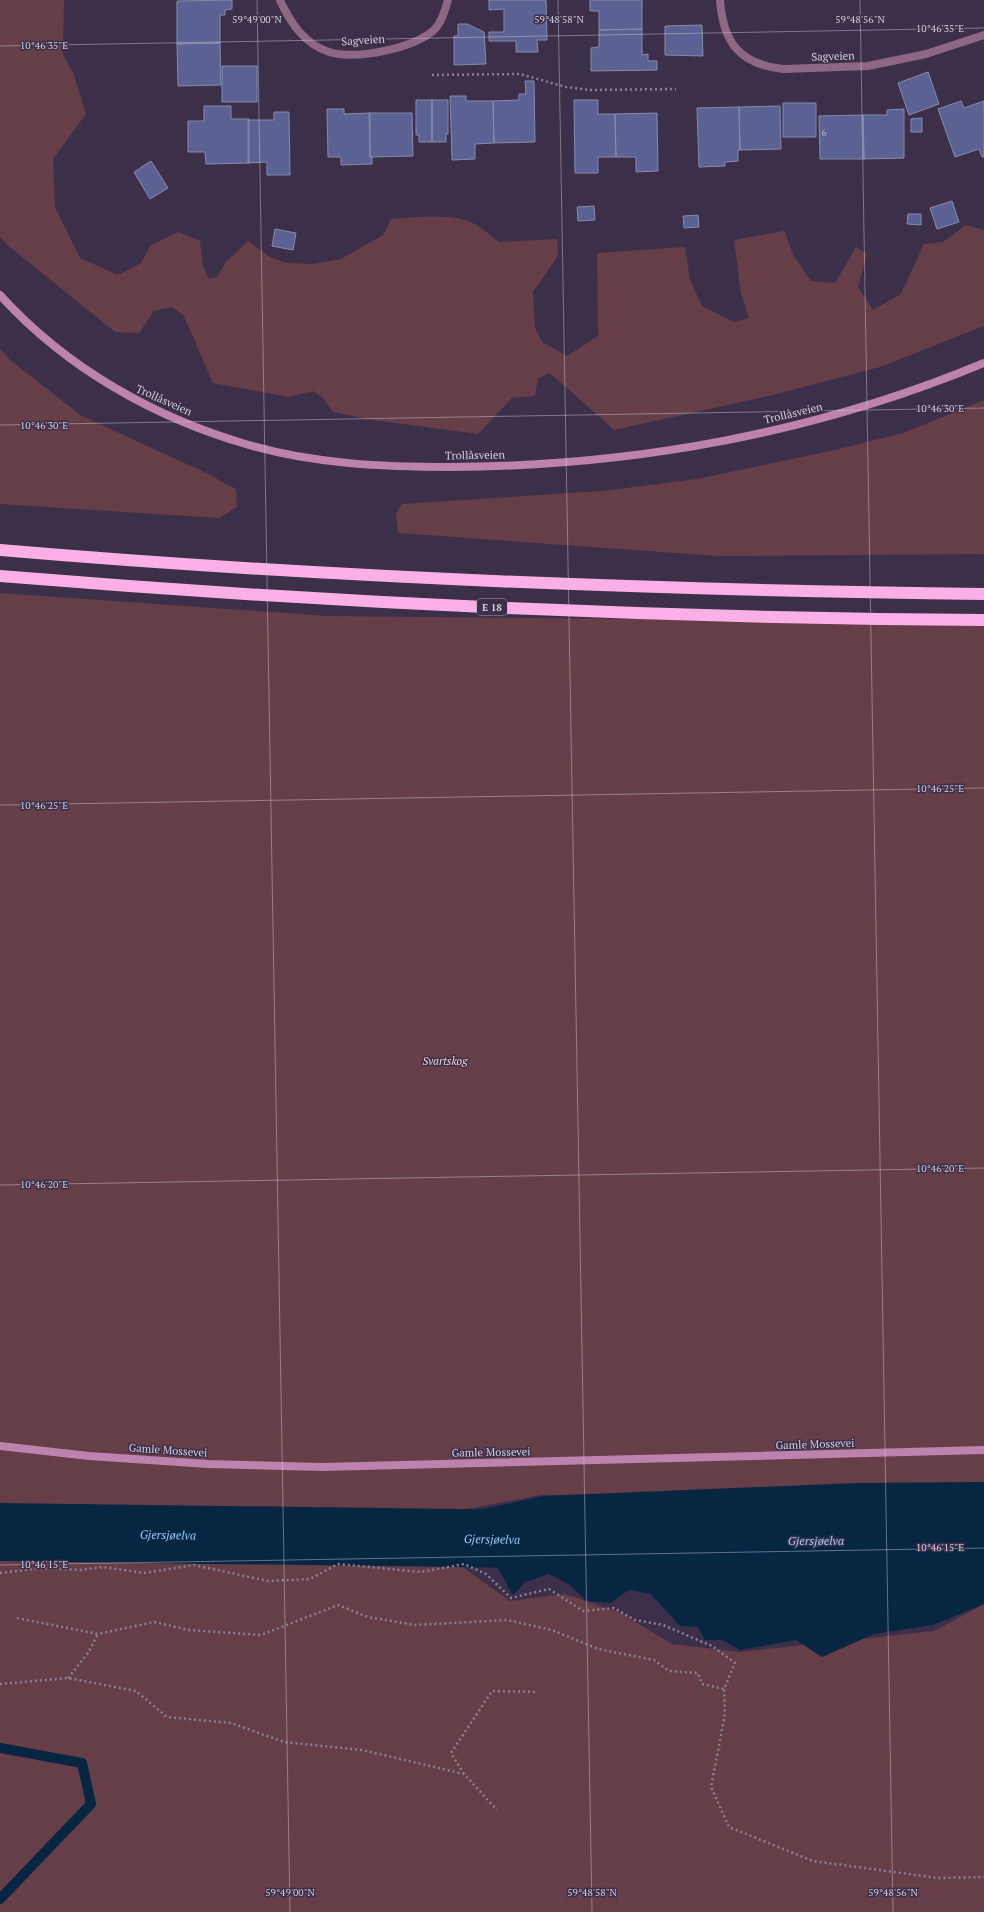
<svg xmlns="http://www.w3.org/2000/svg" width="984" height="1912" viewBox="0 0 984 1912" font-family="'PT Serif',serif">
<style>
.green{fill:#653e47}
.water{fill:#062641}
.lines{fill:none;stroke-linecap:round;stroke-linejoin:round}
.stream{stroke:#062641;stroke-width:10}
.river{stroke:#062641;stroke-width:58}
.building{fill:#5b6192;stroke:#878cac}
.path{stroke:#8b8196;stroke-width:2.5;stroke-dasharray:2 3;stroke-linecap:butt}
.street{stroke:#8d6783;stroke-width:8}
.secondary{stroke:#bd82ae;stroke-width:8}
.highway{stroke:#fab0e7;stroke-width:12}
.ticks{fill:none;stroke:#d6cfdf;stroke-width:1;stroke-opacity:0.45}
.labels{text-anchor:middle;dominant-baseline:central;stroke-width:3;stroke-linejoin:round;paint-order:stroke}
.number-label{font-size:9px;fill:#b7b4cc}
.shield{fill:#3c2f49;stroke:#a89fb2;stroke-width:1}
.shield-label{font-size:10px;font-weight:bold;fill:#d6cfdf}
.street-label{font-size:11px;fill:#d6cfdf;stroke:#3c2f49}
.park-label{font-size:11px;font-style:italic;fill:#f7d1d8;stroke:#3c2f49}
.water-label{font-size:12px;font-style:italic;fill:#96c8f8;stroke:#3c2f49}
.ticks-label{font-size:10px;text-anchor:middle;fill:#d6cfdf;stroke:#3c2f49;stroke-width:3;stroke-linejoin:round;paint-order:stroke}
</style>
<rect width="100%" height="100%" fill="#3c2f49"/>
<path class="green" d="M0 0H64L63 54 74 75 86 114 53 159 55 207 80 258 118 275 141 263 151 245 178 232 200 241 203 266 209 279 217 277 226 262 248 241 270 257 286 263 312 264 341 259 383 235 391 219C415 217 442 214 465 220 478 223 489 235 499 242L557 239 558 256 533 292 535 328 542 342 567 356 598 336 597 253 685 247 690 280 702 306 734 322 749 318 741 294 734 240 784 231 794 256 811 281 835 283 856 247 867 254 858 287 873 310 901 294 924 244 943 242 966 225 984 230V326L880 367 773 395 614 430 550 373 538 378 535 396 512 398 478 434 372 420 333 412 323 398 313 391 289 397 213 383 184 316 172 307 154 311 139 333 115 332 6 244 0 237Z
M0 349 11 361 82 416 200 470 236 489 237 507 219 518 0 504Z
M984 400V554L719 556 398 533 396 514 402 504 602 491 697 479 835 450 903 433Z
M0 593 328 616 984 622V1488L749 1494 541 1495 446 1513 454 1561 510 1601 565 1594 621 1613 672 1644 740 1652 934 1631 984 1604V1912H0Z"/>
<path class="water" d="M984 1482V1604L933 1625 874 1634 822 1657 796 1640 740 1650 722 1640H705L698 1627 680 1626 651 1594 629 1590 610 1603 587 1601 570 1585 549 1574 525 1582 513 1595 495 1563 473 1554 450 1539 456 1515 543 1496 857 1483Z"/>
<g class="lines">
<path class="stream" d="M0 1748 82 1763 91 1804 0 1899"/>
<path class="river" id="s1" d="M0 1532 530 1539"/>
</g>
<path class="building" d="M232 0V9L225 10V15H220V43L177 44V1Z
M489 0H546L547 40H537L538 52H516V41H489V32H504V9L489 10Z
M590 0H642V29L599 30V11H590Z
M458 24H467L484 32 486 64 454 65V36H458Z
M702 25 703 56 665 55V26Z
M642 29V55L648 54V61H657V70L591 71V48L599 47V30Z
M220 43 221 85 178 86 177 44Z
M222 66H257V102H222Z
M928 72 939 104 909 115 898 83Z
M525 81H534L535 142 494 143 493 101 519 100V94H526Z
M450 96H466V101H493L494 143 475 144V159L452 160Z
M416 100H432V142H419V135H416Z
M432 100H448V134H446V142H432Z
M574 100H598V114H615L616 157H598V173H575Z
M961 101 964 108 984 101V157H982L979 149 955 157 938 109Z
M783 103H816V137H783Z
M204 106H231V119H249V163L206 164 205 152H188V121H204Z
M780 106 781 149 740 150 739 107Z
M739 107 740 150H738V161L725 162V166L699 167 697 108Z
M327 109H344V114L370 113V157H372V164L341 165V157H328Z
M904 109V158L864 159 863 115H887V110Z
M274 112H289L290 175H267V162L248 163V120H274Z
M369 113H412L413 156 370 157Z
M657 113 658 171 636 172V157H616L615 114Z
M863 115 864 159H820L819 116Z
M922 118V132H911V119Z
M151 161 168 188 150 199 134 172Z
M952 201 959 222 937 229 930 208Z
M594 206 595 220 578 221 577 207Z
M908 214H921V225L907 224Z
M698 215 699 227 684 228 683 216Z
M275 229 296 233 293 250 272 246Z"/>
<g class="lines">
<path class="path" d="M432 75 520 74 566 87 590 90 676 89
M0 1573 41 1568 80 1570 103 1567 144 1573 194 1565 268 1581 310 1579 338 1564 421 1572 464 1564 486 1574 511 1598 549 1589 583 1611 614 1608 635 1620 663 1625 712 1646 735 1663 724 1689 725 1714 711 1787 729 1827 813 1861 938 1878 984 1877
M17 1618 98 1634 154 1622 189 1630 261 1635 338 1605 368 1617 415 1625 507 1620 552 1630 598 1649 654 1660 669 1671 698 1673 702 1684 724 1689
M68 1678 88 1653 98 1634
M0 1684 68 1678 136 1691 167 1717 231 1723 284 1742 362 1750 464 1774 497 1810
M464 1774 451 1753 492 1691 537 1692"/>
<path class="street" d="M280 0C290 22 304 44 329 52 356 60 412 49 434 30 442 22 445 10 448 0
M720 0C723 42 739 64 783 69L868 66 926 54 984 35"/>
<path class="secondary" d="M0 295C66 368 155 418 249 445 314 464 384 467 452 467 634 466 816 433 984 363
M0 1446 89 1456 208 1464 323 1467 984 1450"/>
<path class="highway" d="M0 550C327 578 655 590 984 594
M0 576C327 603 656 618 984 620"/>
</g>
<path class="ticks" d="M257 0 290 1912M558 0 592 1912M860 0 893 1912M0 46 984 28M0 425 984 408M0 805 984 788M0 1185 984 1168M0 1565 984 1548"/>
<g class="labels">
<g class="number-label">
<text x="824" y="133">6</text>
</g>
<rect class="shield" x="477" y="599" width="30" height="16" rx="3"/>
<g class="shield-label">
<text x="492" y="607">E 18</text>
</g>
<g class="street-label">
<text transform="translate(363 40) rotate(-4)">Sagveien</text>
<text transform="translate(833 56) rotate(-2)">Sagveien</text>
<text transform="translate(164 400) rotate(24)">Trollåsveien</text>
<text transform="translate(793 413) rotate(-13)">Trollåsveien</text>
<text transform="translate(475 455) rotate(-1)">Trollåsveien</text>
<text transform="translate(815 1444) rotate(-2)">Gamle Mossevei</text>
<text transform="translate(168 1450) rotate(4)">Gamle Mossevei</text>
<text transform="translate(491 1452) rotate(-1)">Gamle Mossevei</text>
</g>
<g class="park-label">
<text x="445" y="1061">Svartskog</text>
</g>
<g class="water-label">
<text stroke="none"><textPath href="#s1" startOffset="168">Gjersjøelva</textPath></text>
<text stroke="none"><textPath href="#s1" startOffset="492">Gjersjøelva</textPath></text>
<text x="816" y="1540">Gjersjøelva</text>
</g>
</g>
<g class="ticks-label">
<text x="257" y="23">59°49'00"N</text>
<text x="559" y="23">59°48'58"N</text>
<text x="860" y="23">59°48'56"N</text>
<text x="940" y="32">10°46'35"E</text>
<text x="44" y="49">10°46'35"E</text>
<text x="940" y="412">10°46'30"E</text>
<text x="44" y="429">10°46'30"E</text>
<text x="940" y="792">10°46'25"E</text>
<text x="44" y="809">10°46'25"E</text>
<text x="940" y="1172">10°46'20"E</text>
<text x="44" y="1188">10°46'20"E</text>
<text x="940" y="1551">10°46'15"E</text>
<text x="44" y="1568">10°46'15"E</text>
<text x="290" y="1896">59°49'00"N</text>
<text x="592" y="1896">59°48'58"N</text>
<text x="893" y="1896">59°48'56"N</text>
</g>
</svg>
